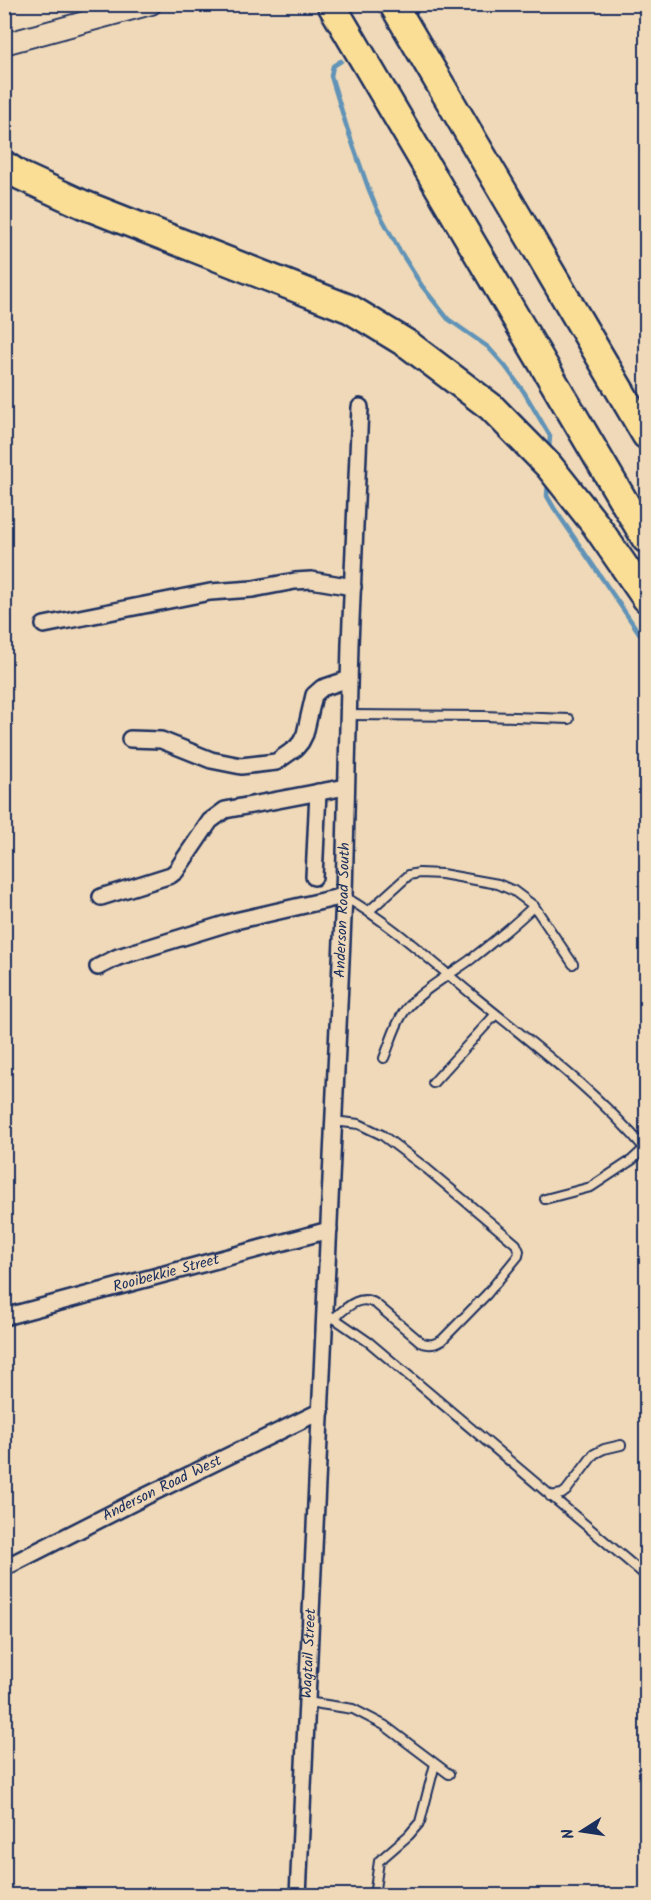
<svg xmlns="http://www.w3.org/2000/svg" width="651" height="1900" viewBox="0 0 651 1900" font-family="Kalam,sans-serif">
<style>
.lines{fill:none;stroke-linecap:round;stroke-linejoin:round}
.stream{stroke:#6193b7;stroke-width:4.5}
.service-casing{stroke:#1b2f5e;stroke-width:12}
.minor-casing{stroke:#1b2f5e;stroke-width:20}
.tertiary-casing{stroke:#1b2f5e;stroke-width:24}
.motorway-casing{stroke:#1b2f5e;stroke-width:32}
.service{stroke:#f0d9b8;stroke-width:8}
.minor{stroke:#f0d9b8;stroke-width:15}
.tertiary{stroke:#f0d9b8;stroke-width:20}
.motorway{stroke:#fbde96;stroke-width:27}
.labels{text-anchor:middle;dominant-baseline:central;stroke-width:5;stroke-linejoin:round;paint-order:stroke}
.street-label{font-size:15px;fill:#1b2f5e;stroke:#f0d9b8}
</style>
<rect width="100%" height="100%" fill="#f0d9b8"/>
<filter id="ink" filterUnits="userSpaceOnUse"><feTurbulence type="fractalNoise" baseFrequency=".0167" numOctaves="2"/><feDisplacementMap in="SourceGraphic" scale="12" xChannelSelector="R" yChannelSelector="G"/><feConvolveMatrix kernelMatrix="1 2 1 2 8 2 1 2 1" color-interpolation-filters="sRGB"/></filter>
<g filter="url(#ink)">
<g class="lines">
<path class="stream" d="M414 14 424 4
M341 61 333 66 331 76 347 128 369 190 377 209 400 251 422 286 448 319 488 347 505 366 524 392 550 436 549 450
M548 481 547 496 554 508 646 643"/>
<g class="service-casing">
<path id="service" d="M348 715 484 716 569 719
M345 897C392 924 433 963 475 997 534 1045 597 1092 646 1150
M369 911 409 875 419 873 442 874 498 884 514 891 534 906 573 964
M384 1058C390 1044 394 1028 402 1015 413 995 451 974 470 960 492 943 514 925 534 906
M433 1083 496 1014
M333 1121 359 1124 382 1135 427 1169 516 1244 519 1251 518 1256 487 1294 442 1340C434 1345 430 1345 422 1343L376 1304C360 1293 346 1308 334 1318
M545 1199 591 1187 632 1160 645 1148
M331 1316 370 1343 646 1576
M550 1496 562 1494 566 1491 594 1454 604 1449 621 1445
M307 1702 353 1709 384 1725 449 1774
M375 1889 379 1861 409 1835 420 1822 435 1764"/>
</g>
<g class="minor-casing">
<g id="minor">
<path d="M44 625 210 592 253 589 295 581 311 580 353 587"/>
<path d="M130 739 161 740 211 760 241 766 276 762 296 748 301 742 305 734 314 695 322 688 349 679"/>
<path d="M314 877 318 792"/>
<path d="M101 897 171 875 176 871 210 821 225 810 346 787"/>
<path d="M98 967 118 957 235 921 344 896"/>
<path id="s1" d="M4 1317 329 1230"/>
<path id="s2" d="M4 1568 144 1497 321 1411"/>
<path id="s3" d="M298 1896 344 896 350 644 360 407"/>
</g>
</g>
<g class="tertiary-casing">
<path id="tertiary" d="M4 44 151 4"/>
</g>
<g class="motorway-casing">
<path id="motorway" d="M331 4 646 539
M393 4 646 435
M4 165 21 176 82 204 350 309 409 345 491 407 549 466 595 524 646 598"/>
</g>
<use href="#service" class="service"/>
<use href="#minor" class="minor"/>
<use href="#tertiary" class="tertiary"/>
<use href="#motorway" class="motorway"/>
</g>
</g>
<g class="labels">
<g class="street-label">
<text stroke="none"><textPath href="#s3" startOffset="987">Anderson Road South</textPath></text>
<text stroke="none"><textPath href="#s1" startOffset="168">Rooibekkie Street</textPath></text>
<text stroke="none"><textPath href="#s2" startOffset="177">Anderson Road West</textPath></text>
<text stroke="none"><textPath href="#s3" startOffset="243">Wagtail Street</textPath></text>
</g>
</g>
<rect width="651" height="1900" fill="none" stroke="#f0d9b8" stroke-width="24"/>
<rect x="12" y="12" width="627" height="1876" fill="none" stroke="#1b2f5e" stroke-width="2" filter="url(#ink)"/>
<g transform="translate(582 1831) rotate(258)" stroke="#f0d9b8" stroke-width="4.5" paint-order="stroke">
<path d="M0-4.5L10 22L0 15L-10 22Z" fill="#1b2f5e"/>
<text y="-9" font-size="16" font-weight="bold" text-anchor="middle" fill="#1b2f5e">N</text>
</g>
</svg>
